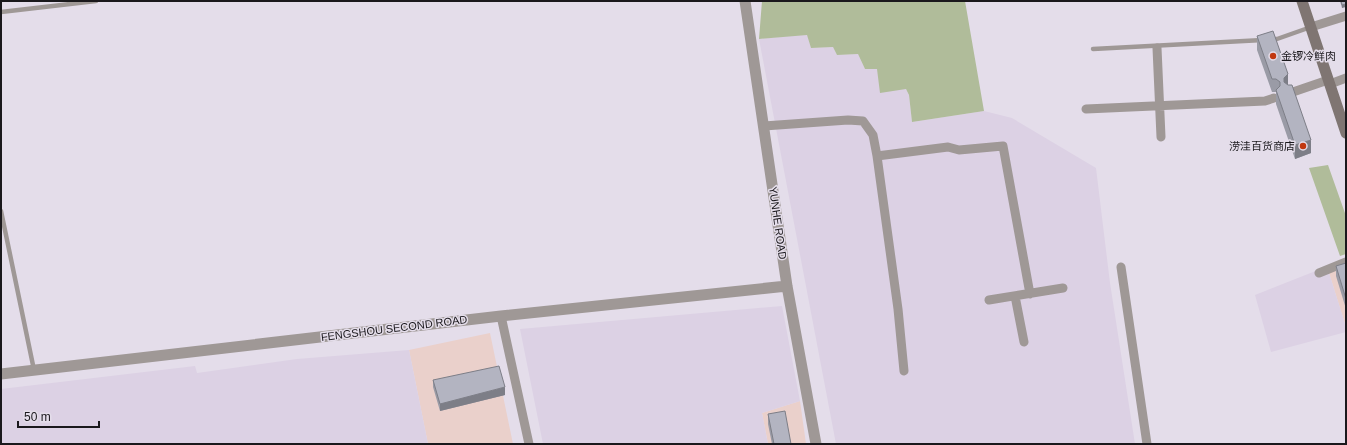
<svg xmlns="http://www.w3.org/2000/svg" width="1347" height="445" viewBox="0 0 1347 445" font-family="Helvetica,'Noto Sans SC',sans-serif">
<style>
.commercial{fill:#ead0cb}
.built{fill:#dcd1e4}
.green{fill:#b0bc9a}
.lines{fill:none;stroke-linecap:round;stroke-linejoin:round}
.service{stroke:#9f9896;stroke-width:4.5}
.minor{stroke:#9f9896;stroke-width:9}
.tertiary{stroke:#9f9896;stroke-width:11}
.secondary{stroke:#7f7572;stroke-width:11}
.wall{fill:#9a9ba6}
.shaded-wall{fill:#7d7e87}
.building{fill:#b3b4c1;stroke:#7d7e87}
.poi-dot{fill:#c13810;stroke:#e4ddea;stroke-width:1.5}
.labels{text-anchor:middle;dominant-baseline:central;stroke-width:3;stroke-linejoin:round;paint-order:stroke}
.poi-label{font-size:11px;fill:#1a181c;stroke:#e4ddea;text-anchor:start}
.street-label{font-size:11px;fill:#1a181c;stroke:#e4ddea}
</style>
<rect width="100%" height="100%" fill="#e4ddea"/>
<path class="commercial" d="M1346 266V327L1329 273Z
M490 333 513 444H428L409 350Z
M800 401 806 444H768L762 413Z"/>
<path class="built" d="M807 34 811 48 833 47 837 55 858 54 865 69H877L906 89 909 95 912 122 984 111 1012 118 1096 168 1110 283 1135 444H836L759 39Z
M1346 259 1329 273 1346 327V332L1271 352 1255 295Z
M782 306 800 401 762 413 768 444H543L520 329Z
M409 350 428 444H1V389L195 366 197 373 297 359Z"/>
<path class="green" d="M762 1H965L984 111 912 122 909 95 906 89 880 93 877 69H865L858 54 837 55 833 47 811 48 807 35 759 39Z
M1328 165 1346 216V254L1340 256 1309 168Z"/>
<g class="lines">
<path class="service" d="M1 12 96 1
M1270 39H1277L1311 27
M1093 49 1263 40
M1 211 34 370"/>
<path class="minor" d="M1311 27 1346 16
M1157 48 1161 137
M1330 84 1346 78
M1290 93 1328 80
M1086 109 1265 101 1274 98
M764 126 848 120 863 121 873 135 877 156 898 309 904 371
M877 156 948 147 959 150 1003 146 1030 294
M1121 267 1147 444
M1319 273 1346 262
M1015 296 1024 342
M989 300 1063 288
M501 316 529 444"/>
<path class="tertiary" d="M745 1 787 286 816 444
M1 374 501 316 787 286"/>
<path class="secondary" d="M1302 1 1346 133"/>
</g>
<path class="wall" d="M1340 1H1346L1342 8Z
M1257 36 1288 85 1311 153 1295 159 1276 104V92H1272L1257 50Z
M1346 263V309L1336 276V266Z
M433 380 505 395 440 411 433 387Z
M768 414 791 444H772L768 424Z"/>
<path class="shaded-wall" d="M1346 4V7L1342 8V5Z
M1288 74V87L1284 91V78Z
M1311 140V153L1295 159V145Z
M505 387V395L440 411V404Z"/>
<path class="building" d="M1341 1H1346V4L1342 5Z
M1273 31 1288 74 1284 78V82L1288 85H1292L1311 140 1295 145 1276 90 1280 86V82L1276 79H1272L1257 36Z
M1346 263V299L1336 266Z
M499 366 505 387 440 404 433 380Z
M785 411 791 444H774L768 414Z"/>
<g class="poi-dot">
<circle cx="1273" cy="56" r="4"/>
<circle cx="1303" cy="146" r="4"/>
</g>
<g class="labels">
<g class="poi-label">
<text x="1281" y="56">金锣冷鲜肉</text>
<text x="1295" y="146" text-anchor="end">涝洼百货商店</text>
</g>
<g class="street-label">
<text transform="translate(778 223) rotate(82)">YUNHE ROAD</text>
<text transform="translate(394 328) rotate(-7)">FENGSHOU SECOND ROAD</text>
</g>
</g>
<rect width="1347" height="445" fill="none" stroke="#1a181c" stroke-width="4"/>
<path d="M18 421v6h81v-6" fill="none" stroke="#1a181c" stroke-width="2"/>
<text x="24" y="421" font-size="12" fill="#1a181c" stroke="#e4ddea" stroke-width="3" paint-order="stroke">50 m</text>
</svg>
